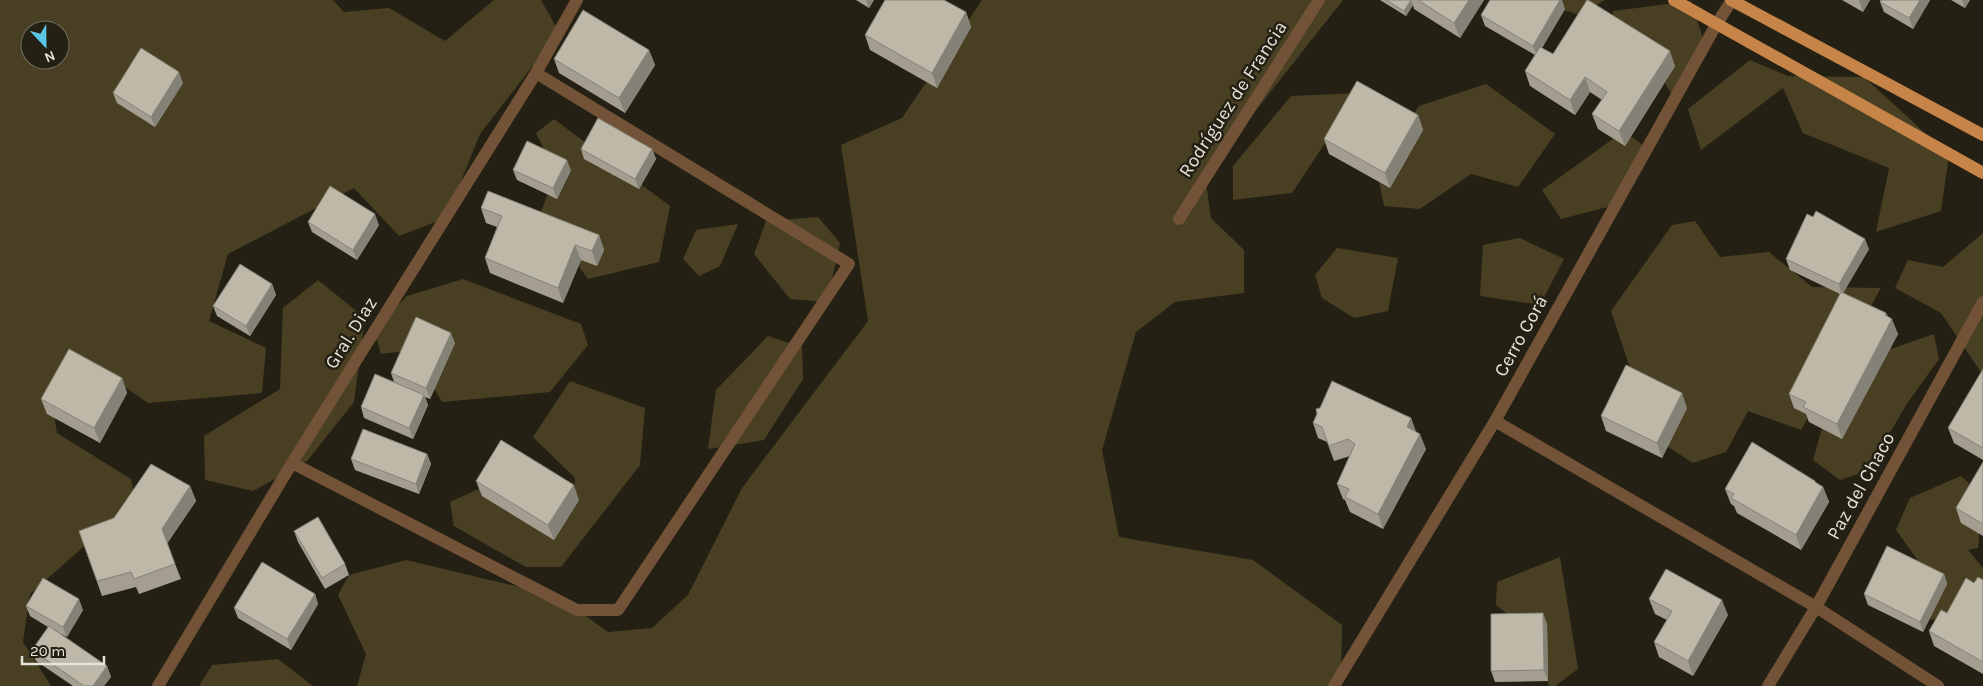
<svg xmlns="http://www.w3.org/2000/svg" width="1983" height="686" viewBox="0 0 1983 686" font-family="Karla,sans-serif">
<style>
.green{fill:#494024;fill-rule:evenodd}
.lines{fill:none;stroke-linecap:round;stroke-linejoin:round}
.minor{stroke:#725337;stroke-width:12}
.primary{stroke:#c68448;stroke-width:12}
.wall{fill:#a39e90}
.shaded-wall{fill:#848176}
.building{fill:#bdb8a8;stroke:#848176}
.labels{text-anchor:middle;dominant-baseline:central;stroke-width:5;stroke-linejoin:round;paint-order:stroke}
.street-label{font-size:19px;fill:#e6e3db;stroke:#242013}
</style>
<rect width="100%" height="100%" fill="#242013"/>
<path class="green" d="M0 0H333L344 12 389 8 445 41 494 0H541L559 32 480 134 446 218 399 236 354 188 228 254 209 321 266 348 262 393 148 403 96 367 50 392 57 433 131 479 135 501 30 594 23 642 51 686H0ZM30 30H60V60H30Z
M982 0H1343L1205 175 1211 218 1244 250V293L1175 302 1136 332 1102 450 1119 537 1253 560 1342 625 1341 686H357L366 654 338 595 349 575 406 560 558 596 608 632 652 628 688 595 742 488 868 321 841 145 902 118Z
M1536 0H1605L1580 15 1537 2Z
M1691 1 1707 51 1675 100 1655 66 1612 44 1613 11Z
M1750 60 1788 76 1864 77 1949 155 1941 211 1876 232 1889 168 1803 133 1783 88 1701 150 1688 109Z
M1486 84 1555 134 1518 187 1471 174 1420 209 1384 206 1377 171 1419 106Z
M1358 93 1292 193 1233 200V166L1291 96Z
M554 119 670 206 659 262 588 279 540 214 556 173 536 133Z
M1624 131 1649 150 1611 206 1561 219 1542 190Z
M818 217 840 243 827 302 790 299 754 254 766 221Z
M1695 221 1720 257 1769 252 1812 287 1881 288 1801 430 1748 411 1726 452 1693 463 1653 437 1611 311 1672 225Z
M738 224 720 266 699 276 683 259 696 230Z
M1983 233V375L1941 313 1895 288 1908 260 1943 267Z
M1520 238 1564 259 1540 305 1480 296 1483 245Z
M1337 248 1398 258 1388 311 1354 318 1322 298 1315 275Z
M463 279 581 324 588 345 550 392 442 402 428 378 448 346 381 354 374 329 407 296Z
M318 280 365 318 354 402 307 461 253 491 205 480 204 436 280 389 283 308Z
M1934 334 1939 359 1906 405 1868 471 1840 480 1813 460 1839 367Z
M768 336 802 347 803 379 764 440 708 449 716 390Z
M570 381 645 408 640 465 561 567H526L454 526 450 502 483 487 574 500 575 478 533 437Z
M1961 476 1983 496 1978 548 1968 550 1983 568V601L1978 609 1931 620 1916 558 1896 530 1910 498Z
M1560 557 1578 669 1555 686H1549L1533 634 1496 605 1497 582Z
M278 659 313 686H199L212 665Z"/>
<g class="lines">
<path class="minor" d="M1179 219 1319 0
M1495 421 1816 607 1938 686
M292 463 577 610H618L849 264 536 73
M158 686 292 463 536 73 577 0
M1334 686 1495 421 1716 25 1732 0
M1768 686 1816 607 1983 302"/>
<path class="primary" d="M1674 0 1983 173
M1731 0 1983 135"/>
</g>
<path class="wall" d="M856 0H874L869 8Z
M1380 0H1484L1460 38 1414 9 1413 5 1406 16Z
M1842 0H1870L1863 12Z
M1881 0H1930L1913 29 1884 12 1880 2Z
M1951 0H1970L1965 8Z
M1565 9 1542 48 1553 54 1675 66 1625 146 1598 129 1592 114 1602 100 1590 92 1575 115 1530 86 1525 71 1535 55 1485 26 1481 15Z
M966 12 971 27 937 88 870 50 865 35Z
M649 50 655 65 625 113 559 73 554 59Z
M183 83 155 127 117 103 113 93Z
M1418 115 1423 130 1390 188 1329 154 1324 139Z
M581 149H652L656 159 639 189 584 159Z
M513 170H571L557 199 517 180Z
M481 208 599 235 604 250 597 266 581 260 563 303 490 273 485 258 497 227 486 223Z
M308 222 379 225 357 260 312 232Z
M1869 249 1843 293 1886 313 1898 334 1842 439 1809 422 1806 414 1794 408 1789 394 1840 294 1790 270 1786 259Z
M272 284 276 295 250 336 217 316 213 306Z
M455 343 430 399 425 397 428 405 413 439 364 418 361 407 394 382 391 373Z
M1983 369V460L1954 443 1948 428Z
M122 378 127 393 100 443 47 414 41 399Z
M1687 408 1662 458 1606 431 1601 416Z
M1411 418 1416 432 1426 449 1383 529 1350 512 1345 500 1343 499 1337 484 1350 456 1334 461 1327 442 1318 438 1313 423Z
M427 454 431 464 419 494 355 470 351 459Z
M1983 462V536L1961 523 1956 508Z
M476 481 579 500 554 540 482 496Z
M1816 483 1823 487 1829 502 1801 550 1737 513 1734 506 1731 504 1725 489Z
M190 486 196 501 167 543 181 579 139 594 136 587 102 596 79 531 114 518Z
M294 531 345 564 349 575 325 589 298 542Z
M1944 574 1947 584 1923 632 1868 605 1864 594Z
M1983 580V674L1934 646 1929 631 1947 613 1974 583Z
M315 594 318 604 291 650 238 618 234 608Z
M1649 599 1728 615 1693 676 1659 657 1654 642 1667 620 1655 614Z
M26 606 83 610 67 637 55 631 107 666 111 677 104 686H73L36 661 32 650 48 627 30 616Z
M1547 624 1548 681 1495 682 1491 671Z"/>
<path class="shaded-wall" d="M866 0H874L869 8Z
M1411 0 1413 5 1406 16 1404 11Z
M1469 0H1484L1460 38 1454 23Z
M1560 0H1562L1565 9 1537 56 1533 46Z
M1859 0H1870L1863 12Z
M1920 0H1930L1913 29 1909 18Z
M1962 0H1970L1965 8Z
M966 12 971 27 937 88 932 73Z
M649 50 655 65 625 113 619 98Z
M1670 51 1675 66 1625 146 1619 131Z
M179 72 183 83 155 127 151 117Z
M1585 77 1590 92 1575 115 1570 100Z
M1418 115 1423 130 1390 188 1385 173Z
M652 149 656 159 639 189 635 179Z
M567 160 571 170 557 199 553 188Z
M375 214 379 225 357 260 353 250Z
M599 235 604 250 597 266 592 251Z
M1865 239 1869 249 1842 295 1839 284Z
M575 245 581 260 563 303 558 288Z
M272 284 276 295 250 336 246 326Z
M1886 313 1890 324 1892 319 1898 334 1842 439 1837 424Z
M451 333 455 343 430 399 426 388Z
M122 378 127 393 100 443 94 428Z
M1682 393 1687 408 1662 458 1657 443Z
M424 395 428 405 413 439 409 428Z
M1411 418 1416 432 1407 427Z
M1420 434 1426 449 1383 529 1378 514Z
M427 454 431 464 419 494 416 484Z
M1815 481 1820 493 1823 487 1829 502 1801 550 1796 535Z
M574 485 579 500 554 540 548 525Z
M190 486 196 501 167 544 162 529Z
M1944 574 1947 584 1923 632 1920 622Z
M315 594 318 604 291 650 287 639Z
M79 599 83 610 67 637 63 627Z
M1722 600 1728 615 1693 676 1688 661Z
M1543 613 1547 624 1548 681 1544 670Z
M107 666 111 677 104 686H93Z"/>
<path class="building" d="M885 0H944L966 12 932 73 865 35Z
M1386 0H1411L1404 11Z
M1418 0H1469L1454 23Z
M1490 0H1560L1533 46 1481 15Z
M1587 0H1588L1670 51 1619 131 1592 114 1607 92 1585 77 1570 100 1525 71 1540 47 1553 54Z
M1881 0H1920L1909 18 1880 2Z
M583 10 649 50 619 98 554 59Z
M141 48 179 72 151 117 113 93Z
M1357 81 1418 115 1385 173 1324 139Z
M598 118 652 149 635 179 581 149Z
M527 141 567 160 553 188 513 170Z
M330 186 375 214 353 250 308 222Z
M488 191 599 235 592 251 575 245 558 288 485 258 502 216 481 208Z
M1816 211 1865 239 1839 284 1786 259 1807 214 1813 217Z
M240 264 272 284 246 326 213 306Z
M1841 292 1886 313 1885 315 1892 319 1837 424 1803 407 1806 402 1789 394Z
M416 317 451 333 426 388 391 373Z
M69 349 122 378 94 428 41 399Z
M1626 365 1682 393 1657 443 1601 416Z
M1983 369V448L1948 428Z
M375 374 424 395 409 428 361 407Z
M1332 381 1411 418 1407 427 1420 434 1378 514 1345 497 1349 489 1337 484 1355 444 1348 439 1329 446 1322 427 1313 423 1317 414 1316 409 1320 408Z
M363 429 427 454 416 484 351 459Z
M501 440 574 485 548 525 476 481Z
M1752 442 1815 481V482L1823 487 1796 535 1731 498 1734 494 1725 489Z
M1983 462V524L1956 508Z
M151 464 190 486 162 529 175 564 134 579 131 572 97 581 79 531 114 518Z
M318 517 345 564 322 578 294 531Z
M1887 546 1944 574 1920 622 1864 594Z
M262 562 315 594 287 639 234 608Z
M1666 569 1722 600 1688 661 1654 642 1672 611 1649 599Z
M1978 577 1983 580V662L1929 631 1941 610 1947 613 1966 578 1974 583Z
M43 578 79 599 63 627 26 606Z
M1543 613 1544 670 1491 671V614Z
M49 626 107 666 93 686H84L32 650Z"/>
<g class="labels">
<g class="street-label">
<text transform="translate(1233 99) rotate(-57)">Rodríguez de Francia</text>
<text transform="translate(351 333) rotate(-58)">Gral. Diaz</text>
<text transform="translate(1521 336) rotate(-61)">Cerro Corá</text>
<text transform="translate(1861 486) rotate(-61)">Paz del Chaco</text>
</g>
</g>
<g transform="translate(45 45) rotate(158)"><circle r="24" fill="#242013" stroke="#726e63"/>
<path d="M0-4L9 19L0 12L-9 19Z" fill="#5ac8e5"/>
<text y="-8" font-size="14" font-weight="bold" text-anchor="middle" fill="#e6e3db">N</text>
</g>
<path d="M22 656v8h82v-8" fill="none" stroke="#e6e3db" stroke-width="2.5"/>
<text x="30" y="656" font-size="15" fill="#e6e3db" stroke="#242013" stroke-width="4" paint-order="stroke">20 m</text>
</svg>
